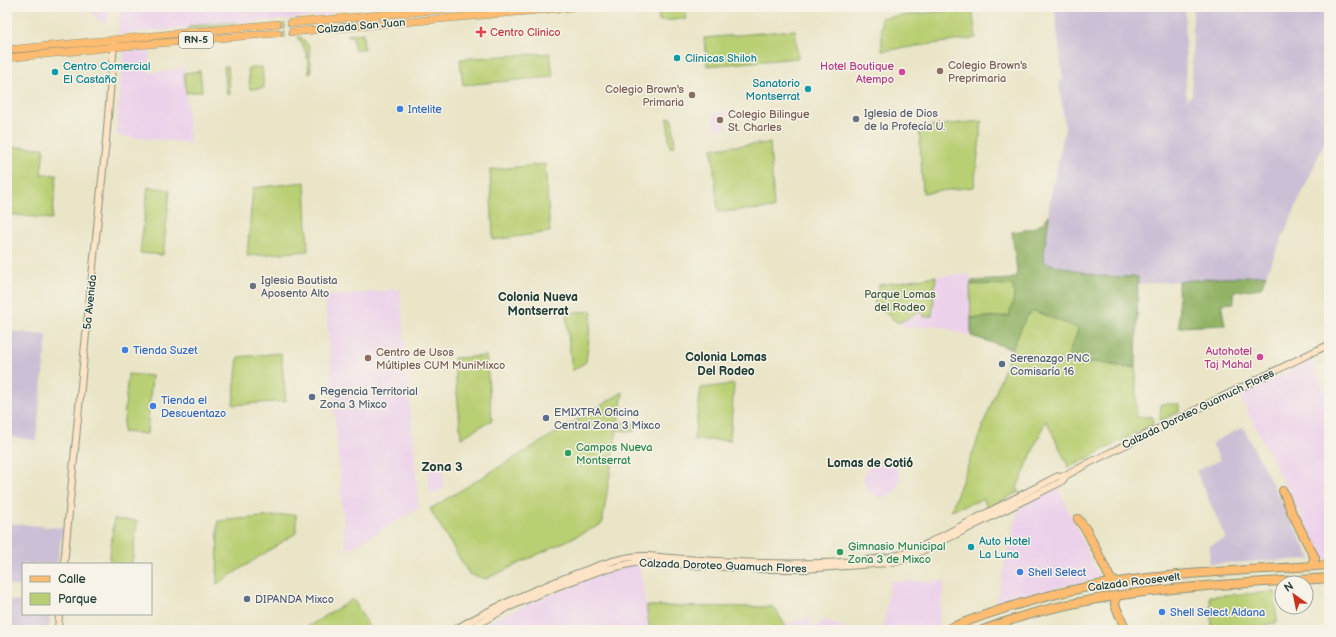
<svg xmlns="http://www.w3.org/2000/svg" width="1336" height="637" viewBox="0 0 1336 637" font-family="'Balsamiq Sans',sans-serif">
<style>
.built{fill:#ecd1ea}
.industrial{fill:#cbbfd5}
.green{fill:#b9cf73;stroke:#6c8654}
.forest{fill:#92b265;stroke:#58784c}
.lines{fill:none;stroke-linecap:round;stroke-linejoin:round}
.primary-tunnel{stroke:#c1c3aa;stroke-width:7;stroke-dasharray:7 3.5;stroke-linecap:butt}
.secondary-casing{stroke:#84917e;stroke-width:8}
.primary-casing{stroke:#84917e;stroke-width:8}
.highway-casing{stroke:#84917e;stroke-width:10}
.secondary{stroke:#fee4c6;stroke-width:6}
.primary{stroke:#fdbc70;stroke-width:7}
.highway{stroke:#fdbc70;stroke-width:8}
.health-dot{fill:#e0444e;stroke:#f7f3e8;stroke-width:1.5}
.culture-dot{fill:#0f9aa8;stroke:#f7f3e8;stroke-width:1.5}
.education-dot{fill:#8d6e63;stroke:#f7f3e8;stroke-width:1.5}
.hotel-dot{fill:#d1479c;stroke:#f7f3e8;stroke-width:1.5}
.shop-dot{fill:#3f7fe0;stroke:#f7f3e8;stroke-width:1.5}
.worship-dot{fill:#6b7280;stroke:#f7f3e8;stroke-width:1.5}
.service-dot{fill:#5c6f8a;stroke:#f7f3e8;stroke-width:1.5}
.leisure-dot{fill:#2e9e5b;stroke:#f7f3e8;stroke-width:1.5}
.labels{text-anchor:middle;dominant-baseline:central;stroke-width:3;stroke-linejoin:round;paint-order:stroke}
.shield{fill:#f7f3e8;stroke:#60746a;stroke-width:1}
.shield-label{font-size:10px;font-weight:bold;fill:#1f3d34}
.street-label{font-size:11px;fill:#1f3d34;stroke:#f7f3e8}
.health-label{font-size:11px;fill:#be3a42;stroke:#f7f3e8;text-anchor:start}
.culture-label{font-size:11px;fill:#0d838f;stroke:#f7f3e8;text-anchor:start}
.education-label{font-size:11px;fill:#785e54;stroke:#f7f3e8;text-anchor:start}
.hotel-label{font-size:11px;fill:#b23c85;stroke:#f7f3e8;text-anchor:end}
.shop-label{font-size:11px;fill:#366cbe;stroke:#f7f3e8;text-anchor:start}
.worship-label{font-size:11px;fill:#5b616d;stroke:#f7f3e8;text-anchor:start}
.park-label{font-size:11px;fill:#3e5a41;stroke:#f7f3e8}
.service-label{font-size:11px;fill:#4e5e75;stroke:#f7f3e8;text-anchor:start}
.leisure-label{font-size:11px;fill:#27864d;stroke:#f7f3e8;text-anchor:start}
.neighbourhood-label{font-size:12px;font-weight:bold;fill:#1f3d34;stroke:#f7f3e8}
.quarter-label{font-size:13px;font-weight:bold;fill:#1f3d34;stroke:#f7f3e8}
</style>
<rect width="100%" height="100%" fill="#f7f3e8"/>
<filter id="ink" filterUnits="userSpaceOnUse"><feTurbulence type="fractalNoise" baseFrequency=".025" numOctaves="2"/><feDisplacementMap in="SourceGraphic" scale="8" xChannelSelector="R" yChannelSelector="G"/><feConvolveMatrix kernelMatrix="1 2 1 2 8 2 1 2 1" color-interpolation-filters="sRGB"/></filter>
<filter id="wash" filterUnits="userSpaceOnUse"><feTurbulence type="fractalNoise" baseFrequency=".012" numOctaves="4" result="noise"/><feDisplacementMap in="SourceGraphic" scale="16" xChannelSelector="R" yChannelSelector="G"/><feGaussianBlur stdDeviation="0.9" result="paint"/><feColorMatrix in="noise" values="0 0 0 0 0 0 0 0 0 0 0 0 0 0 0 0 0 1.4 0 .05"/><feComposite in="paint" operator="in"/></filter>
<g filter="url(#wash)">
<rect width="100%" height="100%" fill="#eae5c7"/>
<path class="built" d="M89 7H109L108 20 104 25 87 8Z
M120 7H331L332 15 118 34Z
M124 51H150L148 73 171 71V69L184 67 190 143 118 136 116 134Z
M726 112 727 128 715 129 713 113Z
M969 274 971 281V336L934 325 906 328 898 323 921 312 932 316 936 276Z
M400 289 419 508 346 551 325 297Z
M1310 360 1329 401V559H1323L1241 399 1242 395Z
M864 479a18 18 0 1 1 36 0a18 18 0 1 1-36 0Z
M443 470 444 488 431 494 429 492 428 471Z
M1058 487 1098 575 1096 579 1024 595 995 606 1019 505Z
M633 565H639L650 630H473L490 621 586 579Z
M890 581H945L937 628 934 630H883Z
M809 617 813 628 825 620 850 630H788L785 625Z"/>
<path class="industrial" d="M1054 7H1185L1186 99 1192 96 1193 7H1329V27L1323 57 1329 59V132L1266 275 1137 284V277L1098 276 1042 262 1050 200 1065 128 1059 81 1063 80Z
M7 331 47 335 36 440 7 437Z
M1243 427 1311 559 1209 564 1210 545 1226 539 1196 471 1220 460 1212 443Z
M7 523 63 528 57 564H23V587L7 585Z
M7 600 23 602V614H50L49 630H7Z"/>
<path class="green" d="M658 7H685L686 19 659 21Z
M972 8 976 38 882 51 881 18Z
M234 22V26L187 30 190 26Z
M795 30 798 58 707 66 704 38Z
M363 33 364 49H354L353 37 352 36H348L347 35Z
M297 37H301L309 46 311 73 309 74C308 59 307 49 297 37Z
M550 53 553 77 463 85 460 59Z
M226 66 228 67 230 94 228 95 227 94 224 67Z
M262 67 264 88 250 89 248 68Z
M200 71 202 91 186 93 184 73Z
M667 118H672L675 146 670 147Z
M982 121 974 187 923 193 919 127Z
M770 143 774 208 718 212 712 148Z
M7 147 44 148 41 174 57 175 52 219 7 214Z
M545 164 550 232 493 240 490 170Z
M305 182 308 251 247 256 253 188Z
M148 187 170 190 163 255 140 253Z
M936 276 932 316 924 317 921 312 898 323 874 304 879 285Z
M1013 284 1014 298 1009 316 971 318 970 285Z
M592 311 586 362 572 371 566 313Z
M1034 311 1078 328V334L1074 342 1085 365 1095 362 1127 368 1136 367V417H1153V424L1069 468 1046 420 1017 488 1019 492 987 509 984 499 951 510 1012 349 1026 317Z
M281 353 286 401 233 405 238 357Z
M486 356 492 420 461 438 454 358Z
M128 374 152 376 147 434 123 432Z
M734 384 730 440H694L701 388Z
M623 392 602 524 486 579 469 574 430 509Z
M1161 404H1179V412L1160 421Z
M619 422 635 424 634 432 618 430Z
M296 514V533L217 584 218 521Z
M114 519 137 521 132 564H109Z
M1275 592 1277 623 1266 624 1267 630H1212L1210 596Z
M353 599 369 627 363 630H302Z
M646 606 774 607 788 630H650Z"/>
<path class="forest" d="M1049 215 1043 262 1098 276 1138 277 1136 367C1122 368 1108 362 1095 362 1084 363 1080 369 1068 361 1067 349 1077 339 1078 328L1034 311 1026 317 1012 349 971 336V318L1009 316 1014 298 1013 285 970 284 971 281 1011 279 1016 276 1017 271 1012 232C1027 230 1040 229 1049 215Z
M1266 275 1261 288 1233 292 1234 303 1221 304 1225 325 1179 327 1178 281Z"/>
</g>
<g filter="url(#ink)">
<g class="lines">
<path class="primary-tunnel" d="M277 24 291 23
M278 33 292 32"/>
<g class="secondary-casing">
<path id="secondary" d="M64 564 86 334 106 141 114 43
M58 630 59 614
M454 630C493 607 535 589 578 573 600 565 624 555 648 556 706 561 764 565 822 563 853 562 883 560 913 551L1058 476 1067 475
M467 630 507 608 556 587 599 571 638 562 763 569H804L888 563 903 560 951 537 1061 482 1067 475 1089 463 1315 351 1329 345"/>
</g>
<g class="primary-casing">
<path id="primary" d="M291 23 468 7
M292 32 573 7
M7 50 277 24
M7 58 114 47 278 33"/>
</g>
<g class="highway-casing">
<path id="highway" d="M1283 491 1292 513 1315 558 1311 566
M1078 519 1087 531 1110 578 1116 583
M1117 596 1115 601V605L1126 630
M945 630C991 611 1039 597 1087 587 1167 572 1249 571 1329 565
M983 630C1093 587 1213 586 1329 578"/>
</g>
<use href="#secondary" class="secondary"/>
<use href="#primary" class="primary"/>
<use href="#highway" class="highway"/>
</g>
</g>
<path class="health-dot" d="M479 26h4v4h4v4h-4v4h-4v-4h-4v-4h4z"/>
<g class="culture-dot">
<circle cx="677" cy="58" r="4"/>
<circle cx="55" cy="72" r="4"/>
<circle cx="808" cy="89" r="4"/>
<circle cx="971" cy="547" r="4"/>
</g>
<g class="education-dot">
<circle cx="940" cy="71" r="4"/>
<circle cx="692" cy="95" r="4"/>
<circle cx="720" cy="120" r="4"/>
<circle cx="368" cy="358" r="4"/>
</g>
<g class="hotel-dot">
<circle cx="902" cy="72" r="4"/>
<circle cx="1260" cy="357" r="4"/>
</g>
<g class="shop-dot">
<circle cx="400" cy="109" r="4"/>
<circle cx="125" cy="350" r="4"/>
<circle cx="153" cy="406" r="4"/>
<circle cx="1020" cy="572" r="4"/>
<circle cx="1162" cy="612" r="4"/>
</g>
<g class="worship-dot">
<circle cx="856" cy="119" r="4"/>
<circle cx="253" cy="286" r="4"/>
</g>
<g class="service-dot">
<circle cx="1002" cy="364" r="4"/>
<circle cx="312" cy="397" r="4"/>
<circle cx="546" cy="418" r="4"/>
<circle cx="247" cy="599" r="4"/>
</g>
<g class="leisure-dot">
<circle cx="568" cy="453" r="4"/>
<circle cx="840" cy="552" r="4"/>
</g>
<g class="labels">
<rect class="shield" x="179" y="32" width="34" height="16" rx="3"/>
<g class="shield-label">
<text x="196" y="40">RN-5</text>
</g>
<g class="street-label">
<text transform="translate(361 26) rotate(-5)">Calzada San Juan</text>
<text transform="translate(90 302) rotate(-84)">5a Avenida</text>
<text transform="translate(1198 409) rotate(-26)">Calzada Doroteo Guamuch Flores</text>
<text transform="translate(723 566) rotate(2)">Calzada Doroteo Guamuch Flores</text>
<text transform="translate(1134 582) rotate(-7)">Calzada Roosevelt</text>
</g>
<g class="health-label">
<text x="490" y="32">Centro Clinico</text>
</g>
<g class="culture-label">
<text x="685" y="58">Clinicas Shiloh</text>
<text x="63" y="66">Centro Comercial<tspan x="63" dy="13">El Castaño</tspan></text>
<text x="800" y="83" text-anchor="end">Sanatorio<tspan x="800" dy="13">Montserrat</tspan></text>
<text x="979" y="541">Auto Hotel<tspan x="979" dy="13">La Luna</tspan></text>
</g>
<g class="education-label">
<text x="948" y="65">Colegio Brown's<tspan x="948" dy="13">Preprimaria</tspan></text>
<text x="684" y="89" text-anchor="end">Colegio Brown's<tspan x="684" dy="13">Primaria</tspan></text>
<text x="728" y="114">Colegio Bilingue<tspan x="728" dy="13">St. Charles</tspan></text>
<text x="376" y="352">Centro de Usos<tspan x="376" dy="13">Múltiples CUM MuniMixco</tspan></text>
</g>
<g class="hotel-label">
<text x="894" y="66">Hotel Boutique<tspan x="894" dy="13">Atempo</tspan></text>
<text x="1252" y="351">Autohotel<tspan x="1252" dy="13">Taj Mahal</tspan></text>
</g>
<g class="shop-label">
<text x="408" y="109">Intelite</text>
<text x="133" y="350">Tienda Suzet</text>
<text x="161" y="400">Tienda el<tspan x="161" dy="13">Descuentazo</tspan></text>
<text x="1028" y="572">Shell Select</text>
<text x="1170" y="612">Shell Select Aldana</text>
</g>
<g class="worship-label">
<text x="864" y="113">Iglesia de Dios<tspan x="864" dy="13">de la Profecía U.</tspan></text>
<text x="261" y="280">Iglesia Bautista<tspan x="261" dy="13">Aposento Alto</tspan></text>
</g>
<g class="park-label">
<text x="900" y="294">Parque Lomas<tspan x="900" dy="13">del Rodeo</tspan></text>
</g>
<g class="service-label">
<text x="1010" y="358">Serenazgo PNC<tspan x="1010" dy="13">Comisaría 16</tspan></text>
<text x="320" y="391">Regencia Territorial<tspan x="320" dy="13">Zona 3 Mixco</tspan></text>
<text x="554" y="412">EMIXTRA Oficina<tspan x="554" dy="13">Central Zona 3 Mixco</tspan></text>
<text x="255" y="599">DIPANDA Mixco</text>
</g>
<g class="leisure-label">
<text x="576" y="447">Campos Nueva<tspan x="576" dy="13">Montserrat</tspan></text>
<text x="848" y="546">Gimnasio Municipal<tspan x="848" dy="13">Zona 3 de Mixco</tspan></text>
</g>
<g class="neighbourhood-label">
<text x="538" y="297">Colonia Nueva<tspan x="538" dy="14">Montserrat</tspan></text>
<text x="726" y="357">Colonia Lomas<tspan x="726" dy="14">Del Rodeo</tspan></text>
<text x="870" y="463">Lomas de Cotió</text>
</g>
<g class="quarter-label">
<text x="442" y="467">Zona 3</text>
</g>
</g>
<rect width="1336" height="637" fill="none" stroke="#f7f3e8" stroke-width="24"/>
<rect x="22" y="563" width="130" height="52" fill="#f7f3e8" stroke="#a1aaa0"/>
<rect x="30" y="576" width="20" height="6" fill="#fdbc70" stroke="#a1aaa0"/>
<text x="58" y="583" font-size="12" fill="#1f3d34">Calle</text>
<rect x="30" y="593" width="20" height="12" fill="#b9cf73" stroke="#a1aaa0"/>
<text x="58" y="603" font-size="12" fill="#1f3d34">Parque</text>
<g transform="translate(1294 595) rotate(327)"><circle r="19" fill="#f7f3e8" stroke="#a1aaa0"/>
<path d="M0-3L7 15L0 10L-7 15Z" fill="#c8321e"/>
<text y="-6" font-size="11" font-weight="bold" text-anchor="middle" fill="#1f3d34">N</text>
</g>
</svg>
